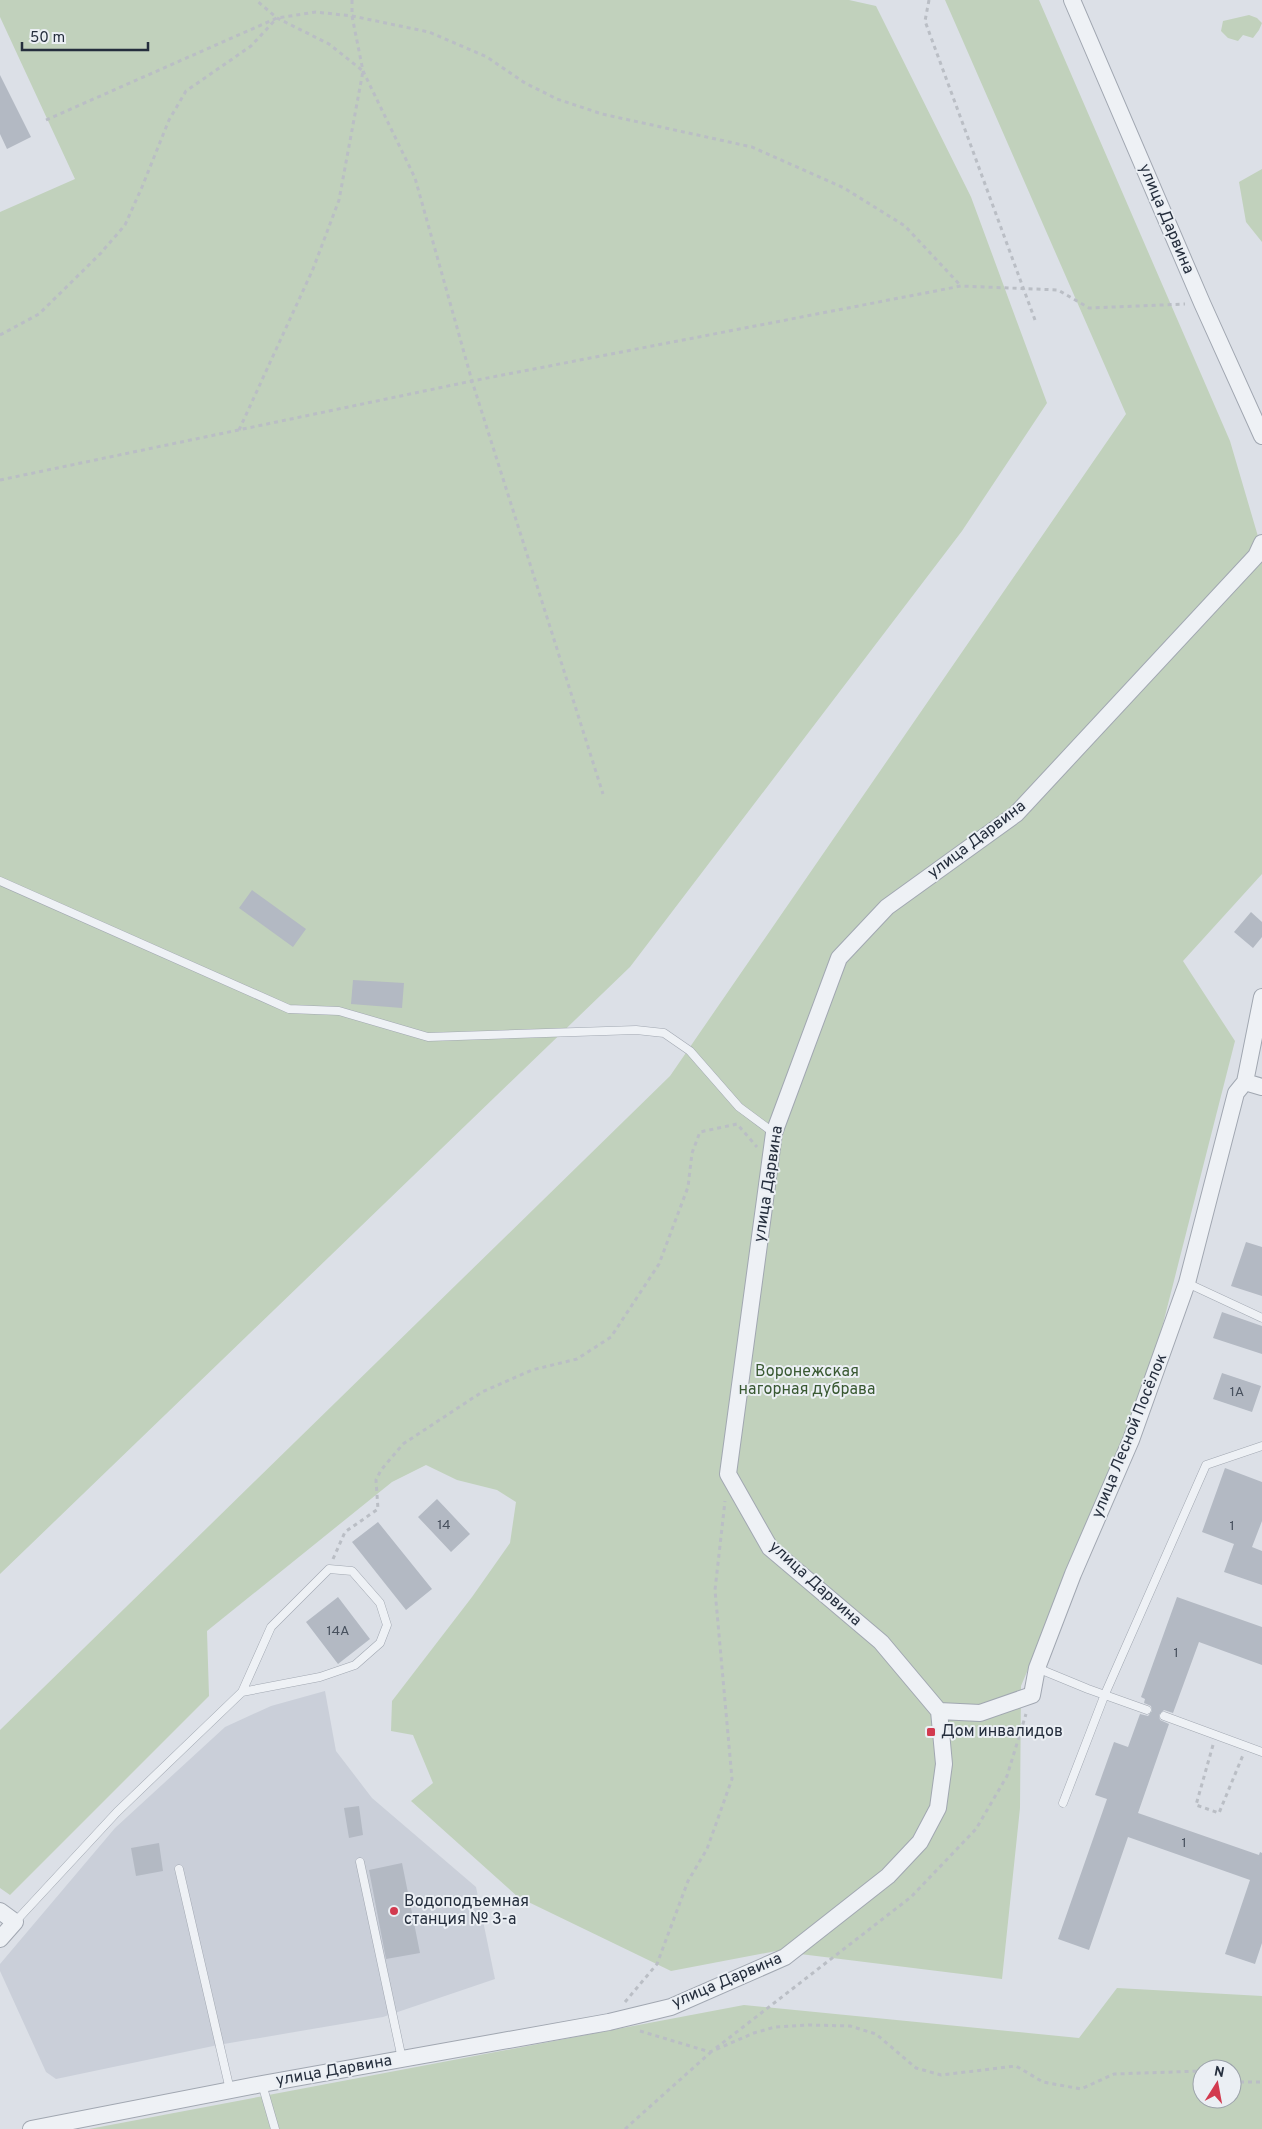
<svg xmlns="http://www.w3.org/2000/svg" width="1262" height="2129" viewBox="0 0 1262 2129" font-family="Overpass,sans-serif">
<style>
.built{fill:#cacfd9}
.green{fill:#c1d1bc;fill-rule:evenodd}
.building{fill:#b3b9c3}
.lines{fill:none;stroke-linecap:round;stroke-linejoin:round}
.service-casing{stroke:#a1a7b1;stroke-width:9}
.minor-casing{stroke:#a1a7b1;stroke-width:18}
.path{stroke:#babec5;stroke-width:3;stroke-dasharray:4 4;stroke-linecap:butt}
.service{stroke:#eef1f5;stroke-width:8}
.minor{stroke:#eef1f5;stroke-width:16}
.poi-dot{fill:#d23a4f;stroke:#ebeff4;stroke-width:2}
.labels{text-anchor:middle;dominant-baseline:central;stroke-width:4;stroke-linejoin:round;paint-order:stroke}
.number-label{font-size:14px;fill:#48515e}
.street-label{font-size:16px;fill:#252e3d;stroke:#ebeff4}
.park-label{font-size:16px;fill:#395932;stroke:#ebeff4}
.poi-label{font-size:16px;fill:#252e3d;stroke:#ebeff4;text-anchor:start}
</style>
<rect width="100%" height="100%" fill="#dce0e7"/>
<path class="built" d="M325 1691 336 1751 372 1798 476 1887 495 1979 383 2017 218 2045 56 2079 46 2072 0 1971V1964L115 1828 225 1727 271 1706Z"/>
<path class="green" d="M0 0H849L876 6 971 197 1047 403 962 531 630 967 0 1574V212L75 179 0 17Z
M945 0H1039L1230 441 1262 550V874L1183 961 1235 1041 1152 1367 1121 1448 1021 1686 1020 1808 1002 1979 776 1951 671 1971 518 1897 411 1801 433 1783 413 1735 391 1731 392 1701 472 1597 510 1543 516 1502 497 1490 457 1480 426 1465 392 1482 207 1631 209 1696 10 1895 0 1888V1730L670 1076 1126 414Z
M1249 15 1257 18 1262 23 1259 30 1253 38 1243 35 1238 41 1228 38 1221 31 1223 21Z
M1262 169V242L1246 222 1239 182Z
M1117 1988 1262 1996V2129H89L744 2005 1079 2038ZM1202 2069H1232V2099H1202Z"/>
<path class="building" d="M0 75 31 137 7 149 0 134Z
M252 890 306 929 293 947 239 908Z
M1251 912 1262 922V937L1253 948 1234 932Z
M353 980 404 983 402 1008 351 1004Z
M1246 1242 1262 1247V1296L1231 1286Z
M1222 1312 1262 1326V1354L1213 1338Z
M1222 1373 1261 1386 1252 1412 1213 1399Z
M1225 1468 1262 1482V1521L1252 1547 1262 1551V1585L1224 1572 1234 1544 1202 1532Z
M437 1499 470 1534 451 1552 418 1517Z
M378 1522 432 1589 406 1610 352 1542Z
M338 1597 370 1639 338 1664 306 1622Z
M1177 1597 1262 1627V1665L1199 1642 1173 1713 1164 1710 1159 1715 1160 1720 1169 1724 1138 1813 1259 1855 1260 1852 1262 1853V1943L1255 1964 1225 1954 1250 1880 1128 1837 1089 1950 1058 1939 1107 1799 1095 1795 1114 1742 1128 1747 1140 1714 1148 1716 1152 1711 1151 1706 1144 1703 1145 1699 1141 1697Z
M359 1806 363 1835 349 1838 344 1808Z
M159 1843 163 1871 136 1876 131 1848Z
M402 1863 420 1953 386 1959 369 1870Z"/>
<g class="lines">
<g class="service-casing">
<path id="service" d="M0 881 289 1009 339 1011 428 1037 636 1030 664 1033 690 1051 739 1107 774 1133
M1187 1283 1262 1318
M1037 1668 1088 1689 1147 1710
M1164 1716 1262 1752
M1063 1803 1105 1694 1206 1465 1262 1446
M360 1862 402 2059
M179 1869 230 2090
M15 1922 117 1812 242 1692 320 1677 355 1665 380 1643 387 1625 380 1603 352 1571 329 1569 271 1627 242 1692
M262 2084 275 2129"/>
</g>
<g class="minor-casing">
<path id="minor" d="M1072 0 1202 303 1262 436
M1245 1082 1262 997
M939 1711 980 1713 1032 1695 1037 1668 1073 1574 1131 1440 1187 1283 1236 1093 1245 1082 1262 1087
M0 1911 15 1922 0 1939
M31 2129 262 2084 609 2022 671 2007 785 1957 888 1876 920 1842 938 1808 944 1764 939 1711 881 1642 770 1548 728 1474 774 1133 839 958 887 907 1016 814 1256 556 1262 543"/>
</g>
<path class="path" d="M352 0V16L363 71 415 178 472 381 603 794
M929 0 925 21 1035 320
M46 120 277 18 316 12 352 16 429 32 487 57 525 83 557 99 602 114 752 147 844 188 905 226 961 286
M0 335 39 314 100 254 125 225 142 187 169 120 186 91 251 46 276 19
M239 430 313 269 339 200 363 71 329 44 277 18 256 0
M0 480 472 381 961 286 1058 290 1089 308 1185 304
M333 1559 345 1532 378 1509 376 1480 381 1470 403 1444 482 1392 532 1370 577 1359 611 1337 659 1264 688 1187 692 1153 700 1132 737 1124 757 1147
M1213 1745 1196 1805 1219 1813 1243 1755
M625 2002 657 1964 688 1881 707 1849 732 1779 715 1590 725 1501
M640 2031 710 2052 754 2033 775 2027 809 2025 850 2026 876 2034 916 2068 941 2075 1016 2066 1043 2082 1081 2089 1114 2074 1202 2071
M716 2048 911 1897 976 1829 1007 1776 1026 1714
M1232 2082H1262
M625 2129 711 2052"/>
<use href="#service" class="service"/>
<use href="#minor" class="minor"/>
</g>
<g class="poi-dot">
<rect x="926" y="1727" width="10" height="10" rx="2.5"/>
<circle cx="394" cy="1911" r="5"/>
</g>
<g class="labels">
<g class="number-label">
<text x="1237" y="1392">1А</text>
<text x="444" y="1525">14</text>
<text x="1232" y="1526">1</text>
<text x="338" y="1631">14А</text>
<text x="1176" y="1653">1</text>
<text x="1184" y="1843">1</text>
</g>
<g class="street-label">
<text transform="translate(1166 219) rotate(67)">улица Дарвина</text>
<text transform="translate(977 840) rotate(-37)">улица Дарвина</text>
<text transform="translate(769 1184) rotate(-81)">улица Дарвина</text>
<text transform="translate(1130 1436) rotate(-68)">улица Лесной Посёлок</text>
<text transform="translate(815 1584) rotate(42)">улица Дарвина</text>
<text transform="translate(727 1981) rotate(-23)">улица Дарвина</text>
<text transform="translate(334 2071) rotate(-10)">улица Дарвина</text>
</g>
<g class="park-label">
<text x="807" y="1372">Воронежская<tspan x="807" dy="18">нагорная дубрава</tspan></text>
</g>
<g class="poi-label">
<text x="941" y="1732">Дом инвалидов</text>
<text x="404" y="1902">Водоподъемная<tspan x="404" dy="18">станция № 3-а</tspan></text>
</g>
</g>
<g transform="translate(1217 2084) rotate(11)"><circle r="24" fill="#ebeff4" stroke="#9ca2ab"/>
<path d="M0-4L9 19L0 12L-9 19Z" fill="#d23a4f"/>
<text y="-8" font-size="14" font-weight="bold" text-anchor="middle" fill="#252e3d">N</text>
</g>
<path d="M22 42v8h126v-8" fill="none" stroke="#252e3d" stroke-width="2.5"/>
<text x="30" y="42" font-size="15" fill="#252e3d" stroke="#ebeff4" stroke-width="4" paint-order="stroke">50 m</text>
</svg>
